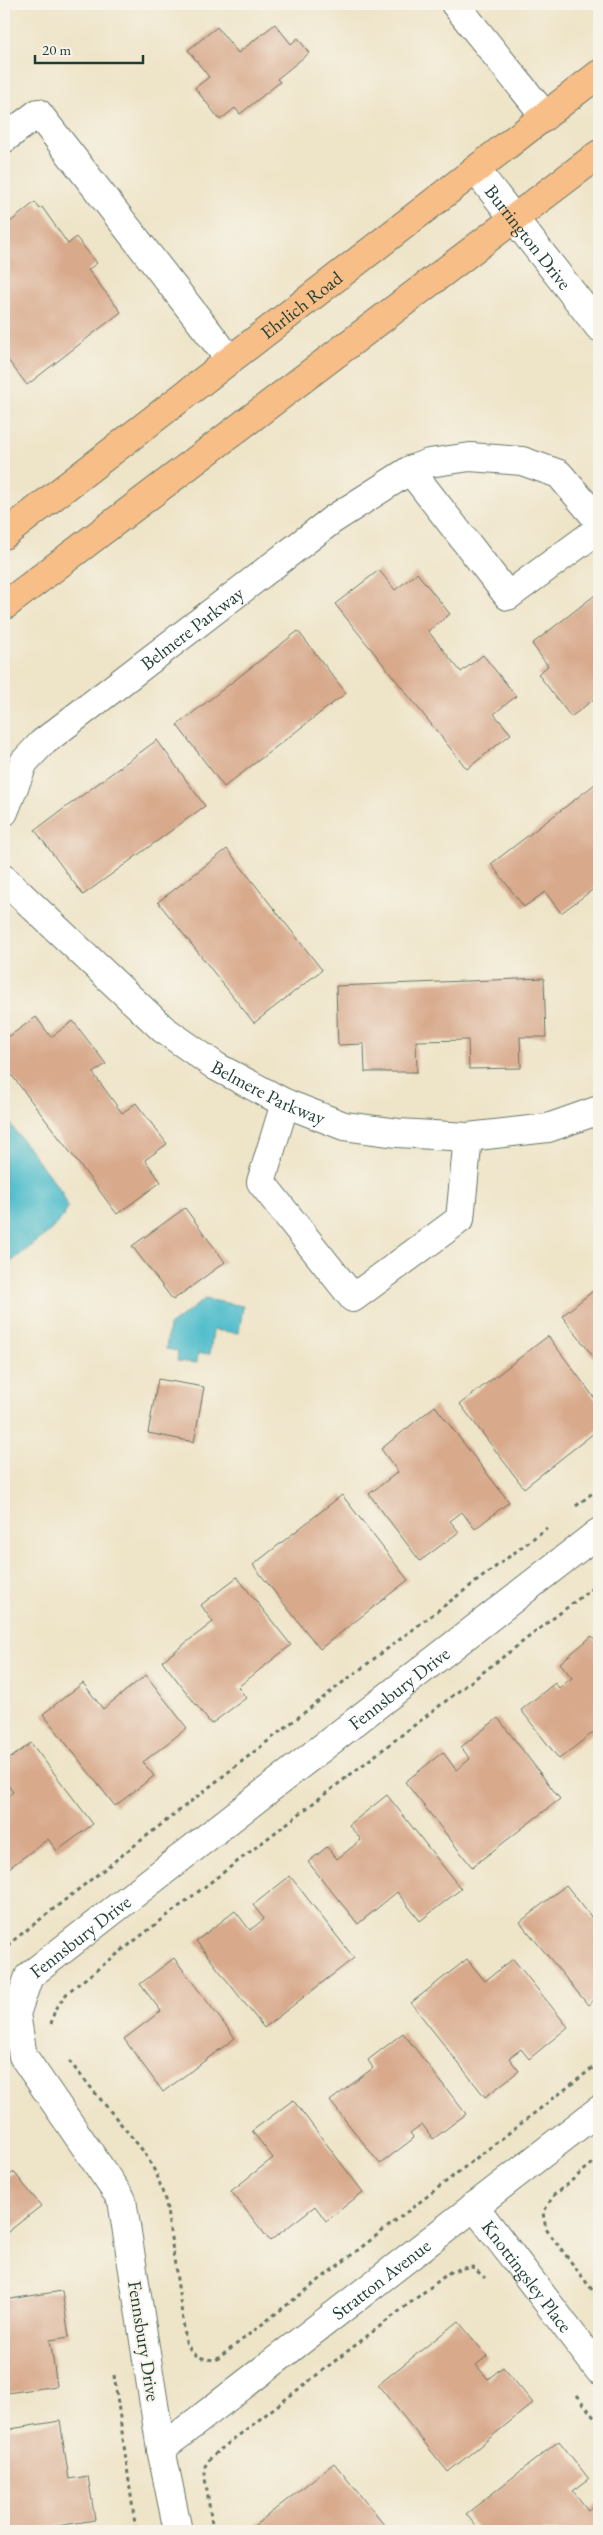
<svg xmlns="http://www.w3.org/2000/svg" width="603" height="2535" viewBox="0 0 603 2535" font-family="'EB Garamond',serif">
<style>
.water{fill:#51bdcc;stroke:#387d80}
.building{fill:#d8a98b}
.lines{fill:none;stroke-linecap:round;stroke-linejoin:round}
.minor-casing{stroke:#677768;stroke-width:30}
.major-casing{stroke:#677768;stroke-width:30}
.path{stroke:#677768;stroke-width:3;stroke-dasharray:4 4;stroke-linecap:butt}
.minor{stroke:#fff;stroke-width:28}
.major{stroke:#f7be88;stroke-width:28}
.labels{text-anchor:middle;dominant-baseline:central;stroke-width:4;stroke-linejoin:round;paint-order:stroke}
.street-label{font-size:19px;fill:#1f3d34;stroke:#f7f3e8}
</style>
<rect width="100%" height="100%" fill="#f7f3e8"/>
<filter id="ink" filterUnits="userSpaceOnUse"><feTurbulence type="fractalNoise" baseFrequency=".02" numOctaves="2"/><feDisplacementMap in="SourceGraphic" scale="10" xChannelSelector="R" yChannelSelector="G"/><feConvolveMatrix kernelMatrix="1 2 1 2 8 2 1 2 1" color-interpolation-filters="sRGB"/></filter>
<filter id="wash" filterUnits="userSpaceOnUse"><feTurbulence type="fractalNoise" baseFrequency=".0096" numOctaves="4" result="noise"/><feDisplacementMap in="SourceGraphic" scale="20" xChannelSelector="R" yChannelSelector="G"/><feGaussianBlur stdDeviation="1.12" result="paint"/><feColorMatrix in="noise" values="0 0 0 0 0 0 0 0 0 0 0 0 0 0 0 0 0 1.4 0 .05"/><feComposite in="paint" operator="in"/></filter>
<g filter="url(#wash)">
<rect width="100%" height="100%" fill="#eee4c8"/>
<path class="water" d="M4 1116 61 1191 68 1208C57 1232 23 1249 4 1269Z
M205 1299 243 1306 239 1333 213 1330 210 1354 198 1353 197 1363 177 1361 178 1351 166 1349 169 1326Z"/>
<g id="blocks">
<path class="building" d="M275 24 291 44 298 38 309 53 277 79 280 82 240 114 235 108 220 120 195 88 209 77 188 50 217 27 238 53Z
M35 202 40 209 42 207 68 244 76 237 97 263 88 270 121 312 27 385 4 355V227Z
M379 570 395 590 417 573 450 614 428 631 461 672 483 655 516 696 494 714 511 734 467 769 335 604Z
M599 592V695L571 717 538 674 548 666 532 644Z
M298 631 346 693 224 787 177 725Z
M157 740 205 806 83 895 35 830Z
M599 781V885L561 913 545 892 524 907 491 864Z
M227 849 322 970 254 1023 158 902Z
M544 978 546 1037H520L521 1068 469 1069 468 1040 416 1041 417 1072H365L364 1044 338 1045 336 986Z
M36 1017 51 1037 73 1021 106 1064 93 1073 122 1113 136 1103 167 1144 145 1160 161 1182 117 1214 4 1065V1040Z
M185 1208 225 1262 173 1300 132 1246Z
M599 1286V1364L562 1316Z
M548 1336 599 1404V1429L524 1488 460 1404Z
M158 1379 204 1387 194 1442 148 1433Z
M435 1406 509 1502 475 1529 462 1512 450 1521 459 1532 420 1561 369 1494 398 1472 381 1449Z
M342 1495 408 1580 320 1649 253 1565Z
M237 1577 291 1645 238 1687 246 1698 211 1724 162 1661 213 1622 201 1605Z
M592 1636 599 1645V1728L559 1759 521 1710 555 1683 559 1688 572 1678 560 1663Z
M146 1675 187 1728 143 1762 154 1776 115 1806 43 1714 83 1683 103 1709Z
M498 1718 560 1799 472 1867 405 1782 443 1752 456 1770 470 1759 461 1747Z
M31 1743 93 1824 57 1851 48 1839 5 1871 4 1799 13 1792 4 1780V1763Z
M387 1795 461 1889 420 1921 397 1892 358 1924 308 1862 327 1847 337 1859 361 1840 349 1825Z
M290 1876 354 1958 264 2028 196 1941 235 1911 250 1930 264 1919 253 1905Z
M566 1885 593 1919 599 1914V1995L588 2005 520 1922Z
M174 1958 235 2038 163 2092 124 2039 161 2011 140 1984Z
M467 1959 485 1981 513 1959 568 2027 529 2059 521 2049 509 2058 519 2071 485 2097 411 2003Z
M403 2033 466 2114 433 2139 422 2124 410 2133 414 2138 380 2164 330 2101 373 2068 368 2060Z
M293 2100 363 2192 326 2221 315 2206 270 2241 231 2191 273 2158 252 2131Z
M14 2172 41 2206 4 2235V2179Z
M62 2291 69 2337 50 2340 57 2386 7 2393 4 2374V2300Z
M458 2321 487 2356 476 2365 488 2379 503 2367 533 2403 448 2472 378 2385Z
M60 2421 69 2479 88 2476 95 2520 25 2531H4V2430Z
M559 2441 589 2479 573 2491 588 2510 599 2502V2531H480L466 2514Z
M334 2463 389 2531H259L254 2526Z"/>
</g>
</g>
<g filter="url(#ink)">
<use href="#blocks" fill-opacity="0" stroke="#677768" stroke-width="1"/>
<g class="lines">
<g class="minor-casing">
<g id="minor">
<path d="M455 4 545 116"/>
<path d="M4 139 38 113 230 360"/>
<path id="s1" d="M476 170 599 327"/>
<path d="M410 470 508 596 599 529"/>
<path id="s2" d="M4 812 24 762 42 743 332 520 410 470 429 463 470 457 522 461 559 474 599 521"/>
<path id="s3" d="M4 879 163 1029 217 1067 285 1103 344 1126 398 1133 468 1137 548 1128 599 1110"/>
<path d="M285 1103 261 1182 353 1298 460 1219 468 1137"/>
<path id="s4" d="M474 2206 599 2370"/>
<path id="s5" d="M161 2449 599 2110"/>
<path id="s6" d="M178 2531 161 2449 122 2200 23 2056 16 2014 29 1976 599 1532"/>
</g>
</g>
<g class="major-casing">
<g id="major">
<path id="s7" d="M4 535 599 74"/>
<path d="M4 606 599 154"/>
</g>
</g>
<path class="path" d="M576 1506 599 1488
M4 1953 10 1943 342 1683 547 1528
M51 2024 55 2009 68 1992 599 1583
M69 2061 144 2152 157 2175 166 2203 186 2342C193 2356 199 2359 216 2360L599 2063
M599 2158 554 2195 543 2213 546 2229 599 2299
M114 2375 136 2531
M577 2395 599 2424
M213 2531 205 2478V2466L212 2456 450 2272 462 2268 473 2267 485 2278"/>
<use href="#minor" class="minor"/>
<use href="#major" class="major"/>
</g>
</g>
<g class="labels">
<g class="street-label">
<text stroke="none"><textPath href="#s1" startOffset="85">Burrington Drive</textPath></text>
<text stroke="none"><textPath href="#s7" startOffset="376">Ehrlich Road</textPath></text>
<text stroke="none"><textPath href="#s2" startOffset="269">Belmere Parkway</textPath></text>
<text stroke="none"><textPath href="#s3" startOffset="342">Belmere Parkway</textPath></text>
<text stroke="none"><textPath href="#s6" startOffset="1062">Fennsbury Drive</textPath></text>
<text stroke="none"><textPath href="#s6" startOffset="658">Fennsbury Drive</textPath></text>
<text stroke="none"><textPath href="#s4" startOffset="88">Knottingsley Place</textPath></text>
<text stroke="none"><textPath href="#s5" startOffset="278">Stratton Avenue</textPath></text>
<text transform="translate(144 2341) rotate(81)">Fennsbury Drive</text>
</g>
</g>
<rect width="603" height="2535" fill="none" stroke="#f7f3e8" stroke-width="20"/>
<path d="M35 55v8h108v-8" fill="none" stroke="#1f3d34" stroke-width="2.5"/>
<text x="42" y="55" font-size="15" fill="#1f3d34" stroke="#f7f3e8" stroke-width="4" paint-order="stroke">20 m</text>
</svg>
